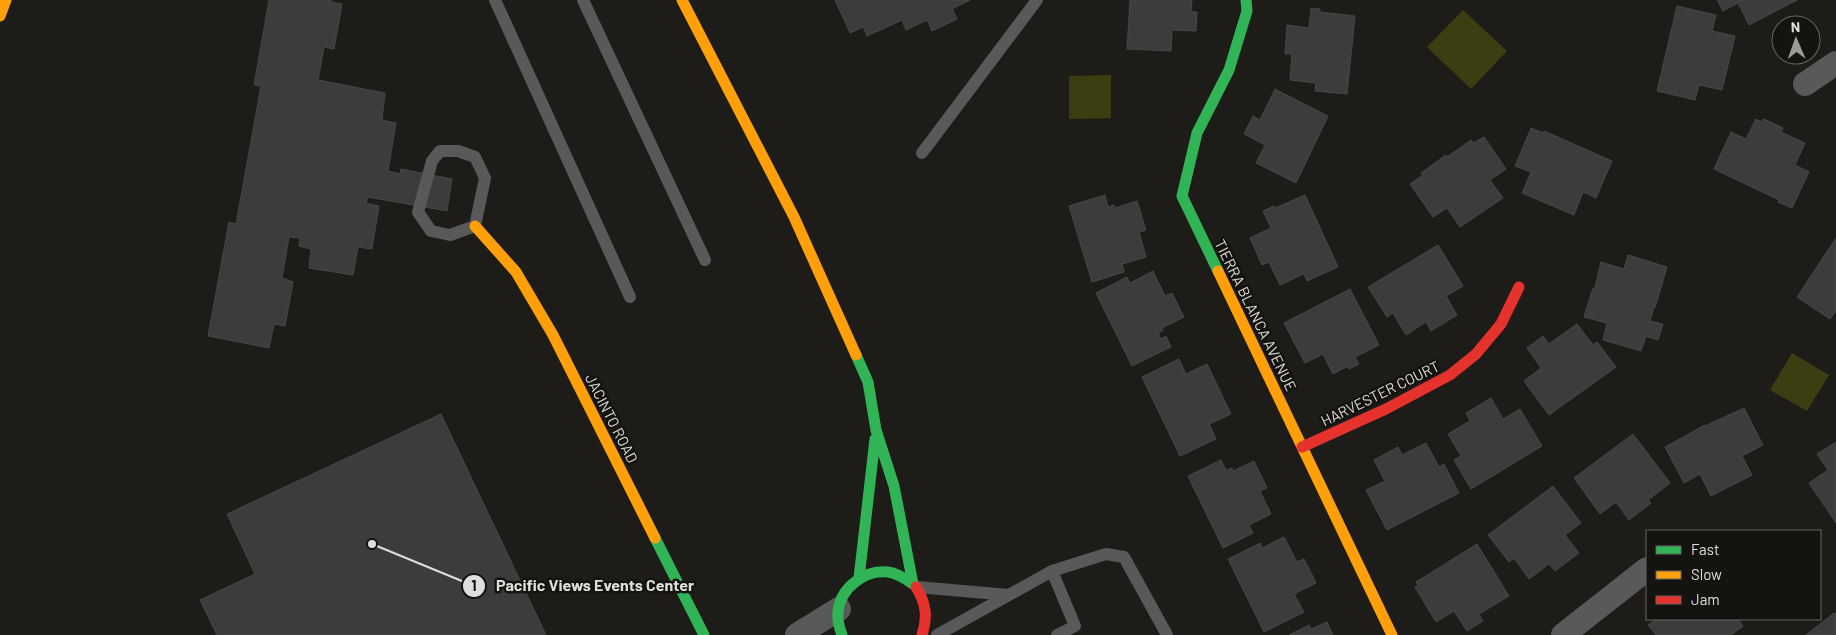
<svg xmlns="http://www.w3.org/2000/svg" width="1836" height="635" viewBox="0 0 1836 635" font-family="Barlow,sans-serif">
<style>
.green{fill:#3c3e12}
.building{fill:#3d3c3c;stroke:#484747}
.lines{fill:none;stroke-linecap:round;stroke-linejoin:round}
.lane{stroke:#59595a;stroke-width:12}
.street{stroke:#59595a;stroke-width:24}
.fast{stroke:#30b455;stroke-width:11}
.slow{stroke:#ff9f0a;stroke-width:11}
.jam{stroke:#e5322d;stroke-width:11}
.labels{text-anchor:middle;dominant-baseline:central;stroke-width:5;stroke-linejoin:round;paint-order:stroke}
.street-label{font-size:15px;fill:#e0dedc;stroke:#15130f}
.leader{fill:none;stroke:#e0dedc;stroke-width:2}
.callout-dot{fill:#e0dedc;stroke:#15130f;stroke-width:2}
.mark-label{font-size:15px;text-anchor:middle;font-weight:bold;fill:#111}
.callout-label{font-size:16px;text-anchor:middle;font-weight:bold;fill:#e0dedc;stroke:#15130f;stroke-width:5;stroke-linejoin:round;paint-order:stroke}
</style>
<rect width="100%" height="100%" fill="#1e1c19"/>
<path class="green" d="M1463 10 1507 51 1471 89 1427 47Z
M1111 75V118L1069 119V76Z
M1792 353 1829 375 1807 411 1770 390Z"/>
<path class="building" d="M269 0H331V2L342 4 334 49 324 47 318 80 385 93 382 120 396 123 388 171 400 174 401 169 452 179 447 211 368 197 366 203 379 206 372 249 358 247 353 275 309 268 311 249 299 246 300 238 289 237 282 278 293 282 285 326 274 324 269 348 208 336 229 222 236 224 261 86 254 85Z
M835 0H970L952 9 957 19 932 31 927 20 906 30 902 20 867 36 863 27 850 33Z
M1130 0H1192L1191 12H1197L1196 31 1172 30 1171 51 1127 49Z
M1717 0H1797L1749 25 1738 3 1723 11Z
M1677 6 1716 15 1712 31 1735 36 1722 90 1699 85 1695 100 1657 91Z
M1311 8 1320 9V12L1355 16 1347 94 1315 91 1316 83 1290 80 1292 54H1285L1287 25 1309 28Z
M1275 89 1328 116 1296 183 1256 163 1265 145 1244 134 1253 116 1260 120Z
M1756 119 1762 122 1764 119 1783 128 1781 132 1805 143 1795 165 1809 172 1792 208 1778 202 1779 200 1714 169 1731 132 1746 139Z
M1531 128 1543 133 1544 131 1612 161 1596 198 1583 192 1574 215 1522 193 1531 172 1515 166Z
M1484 137 1506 169 1490 180 1503 198 1460 227 1447 208 1433 217 1410 184 1423 175 1421 173 1446 155 1447 157 1471 140 1473 143Z
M1105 195 1108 207 1114 205 1115 208 1137 201 1146 230 1139 232 1146 257 1122 264 1124 272 1092 282 1069 206Z
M1305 195 1338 267 1307 281 1304 274 1280 285 1269 262 1262 265 1250 238 1271 228 1263 211 1274 206 1275 208Z
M1836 238V311L1830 319 1797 297Z
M1438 245 1463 286 1446 296 1457 315 1431 331 1426 322 1406 335 1393 313 1387 317 1368 287Z
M1628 255 1667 267 1655 308 1654 307 1650 321 1663 324 1658 340 1646 336 1641 351 1603 340 1607 323 1584 317 1593 288H1595L1601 262 1624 269Z
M1153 271 1165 296 1172 293 1184 317 1162 328 1163 330 1158 333 1161 339 1166 336 1171 347 1132 366 1096 293 1127 277 1130 283Z
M1350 289 1379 345 1355 357 1359 364 1349 369 1348 366 1333 374 1323 354 1305 363 1284 323Z
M1577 324 1593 345 1597 342 1616 367 1549 415 1524 381 1541 368 1527 348 1543 336 1549 344Z
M1179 359 1186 374 1207 364 1231 414 1209 424 1216 439 1180 456 1142 377Z
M1491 398 1503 419 1520 409 1542 446 1471 489 1454 460 1461 456 1448 434 1470 421 1466 413Z
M1744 408 1763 445 1742 456 1752 475 1711 496 1700 474 1684 483 1665 447 1705 425V426Z
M441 414 546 635H217L200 600 255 574 227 514Z
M1633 434 1670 483 1648 500 1651 503 1629 520 1616 502 1600 514 1574 478Z
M1836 442V523L1809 483 1828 470 1817 454Z
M1426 443 1439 467 1444 464 1459 493 1387 530 1366 490 1385 481 1374 460 1398 447 1402 455Z
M1221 460 1226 470 1232 468 1233 471 1254 461 1267 488 1260 491 1271 514 1249 525 1253 533 1223 548 1188 476Z
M1553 486 1581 523 1565 535 1579 553 1555 571 1549 564 1529 579 1514 558 1509 562 1488 535Z
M1284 537 1297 562 1304 559 1316 583 1294 594 1304 612 1264 632 1228 559 1260 543 1262 548Z
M1477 544 1509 596 1479 614 1483 621 1467 631 1454 611 1436 622 1415 587 1418 585 1416 582Z
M1834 613 1836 614V635H1806Z
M1656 619H1738L1743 626 1731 635H1656L1648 625Z
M1327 622 1333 635H1289L1309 625 1311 629Z"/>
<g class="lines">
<path class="lane" d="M495 0 630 297
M583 0 705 260
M440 151H458L475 157 485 178 475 226 450 235 431 231 418 212 432 161Z
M922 153 1037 0
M1052 571 1075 626 1057 635
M917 587 1009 595
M937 635 1052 571 1106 554 1124 557 1167 635"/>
<path class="street" d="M1805 84 1836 63
M797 635 839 609
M1563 635 1647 569"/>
<path class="fast" d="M1218 271 1182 196 1197 133 1229 70 1247 11 1246 0
M856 355 868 382 876 430 894 486 913 584
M655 538 704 635
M859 578 875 439
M842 635C839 627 837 620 838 612 840 588 865 569 888 572 897 573 906 579 913 584"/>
<path class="slow" d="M682 0 794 217 856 355
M0 16 6 0
M475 226 516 272 553 335 655 538
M1218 271 1392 635"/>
<path class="jam" d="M1302 447 1386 409 1450 375 1476 354 1501 324 1519 287
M916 587C926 603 928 617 922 635"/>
</g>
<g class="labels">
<g class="street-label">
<text transform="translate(1256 315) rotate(64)">TIERRA BLANCA AVENUE</text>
<text transform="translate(1380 393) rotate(-26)">HARVESTER COURT</text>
<text transform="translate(612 418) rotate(63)">JACINTO ROAD</text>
</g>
</g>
<path class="leader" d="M372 544L474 586"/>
<g class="callout-dot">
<circle cx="372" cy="544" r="5"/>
<circle cx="474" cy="586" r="12"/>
</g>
<g class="mark-label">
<text x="474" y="591">1</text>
</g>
<g class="callout-label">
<text x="595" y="591">Pacific Views Events Center</text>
</g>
<rect x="1646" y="530" width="175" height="90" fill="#15130f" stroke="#666461"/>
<rect x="1656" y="546" width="25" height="8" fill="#30b455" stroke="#666461"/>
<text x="1691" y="555" font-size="15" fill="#e0dedc">Fast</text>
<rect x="1656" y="571" width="25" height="8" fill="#ff9f0a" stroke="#666461"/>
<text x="1691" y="580" font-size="15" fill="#e0dedc">Slow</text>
<rect x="1656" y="596" width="25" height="8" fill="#e5322d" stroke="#666461"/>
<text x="1691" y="605" font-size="15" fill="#e0dedc">Jam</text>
<g transform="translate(1796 40) rotate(358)"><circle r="24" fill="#15130f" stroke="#666461"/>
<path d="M0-4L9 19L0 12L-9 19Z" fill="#9c9a98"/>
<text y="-8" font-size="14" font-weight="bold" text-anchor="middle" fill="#e0dedc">N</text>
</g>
</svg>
